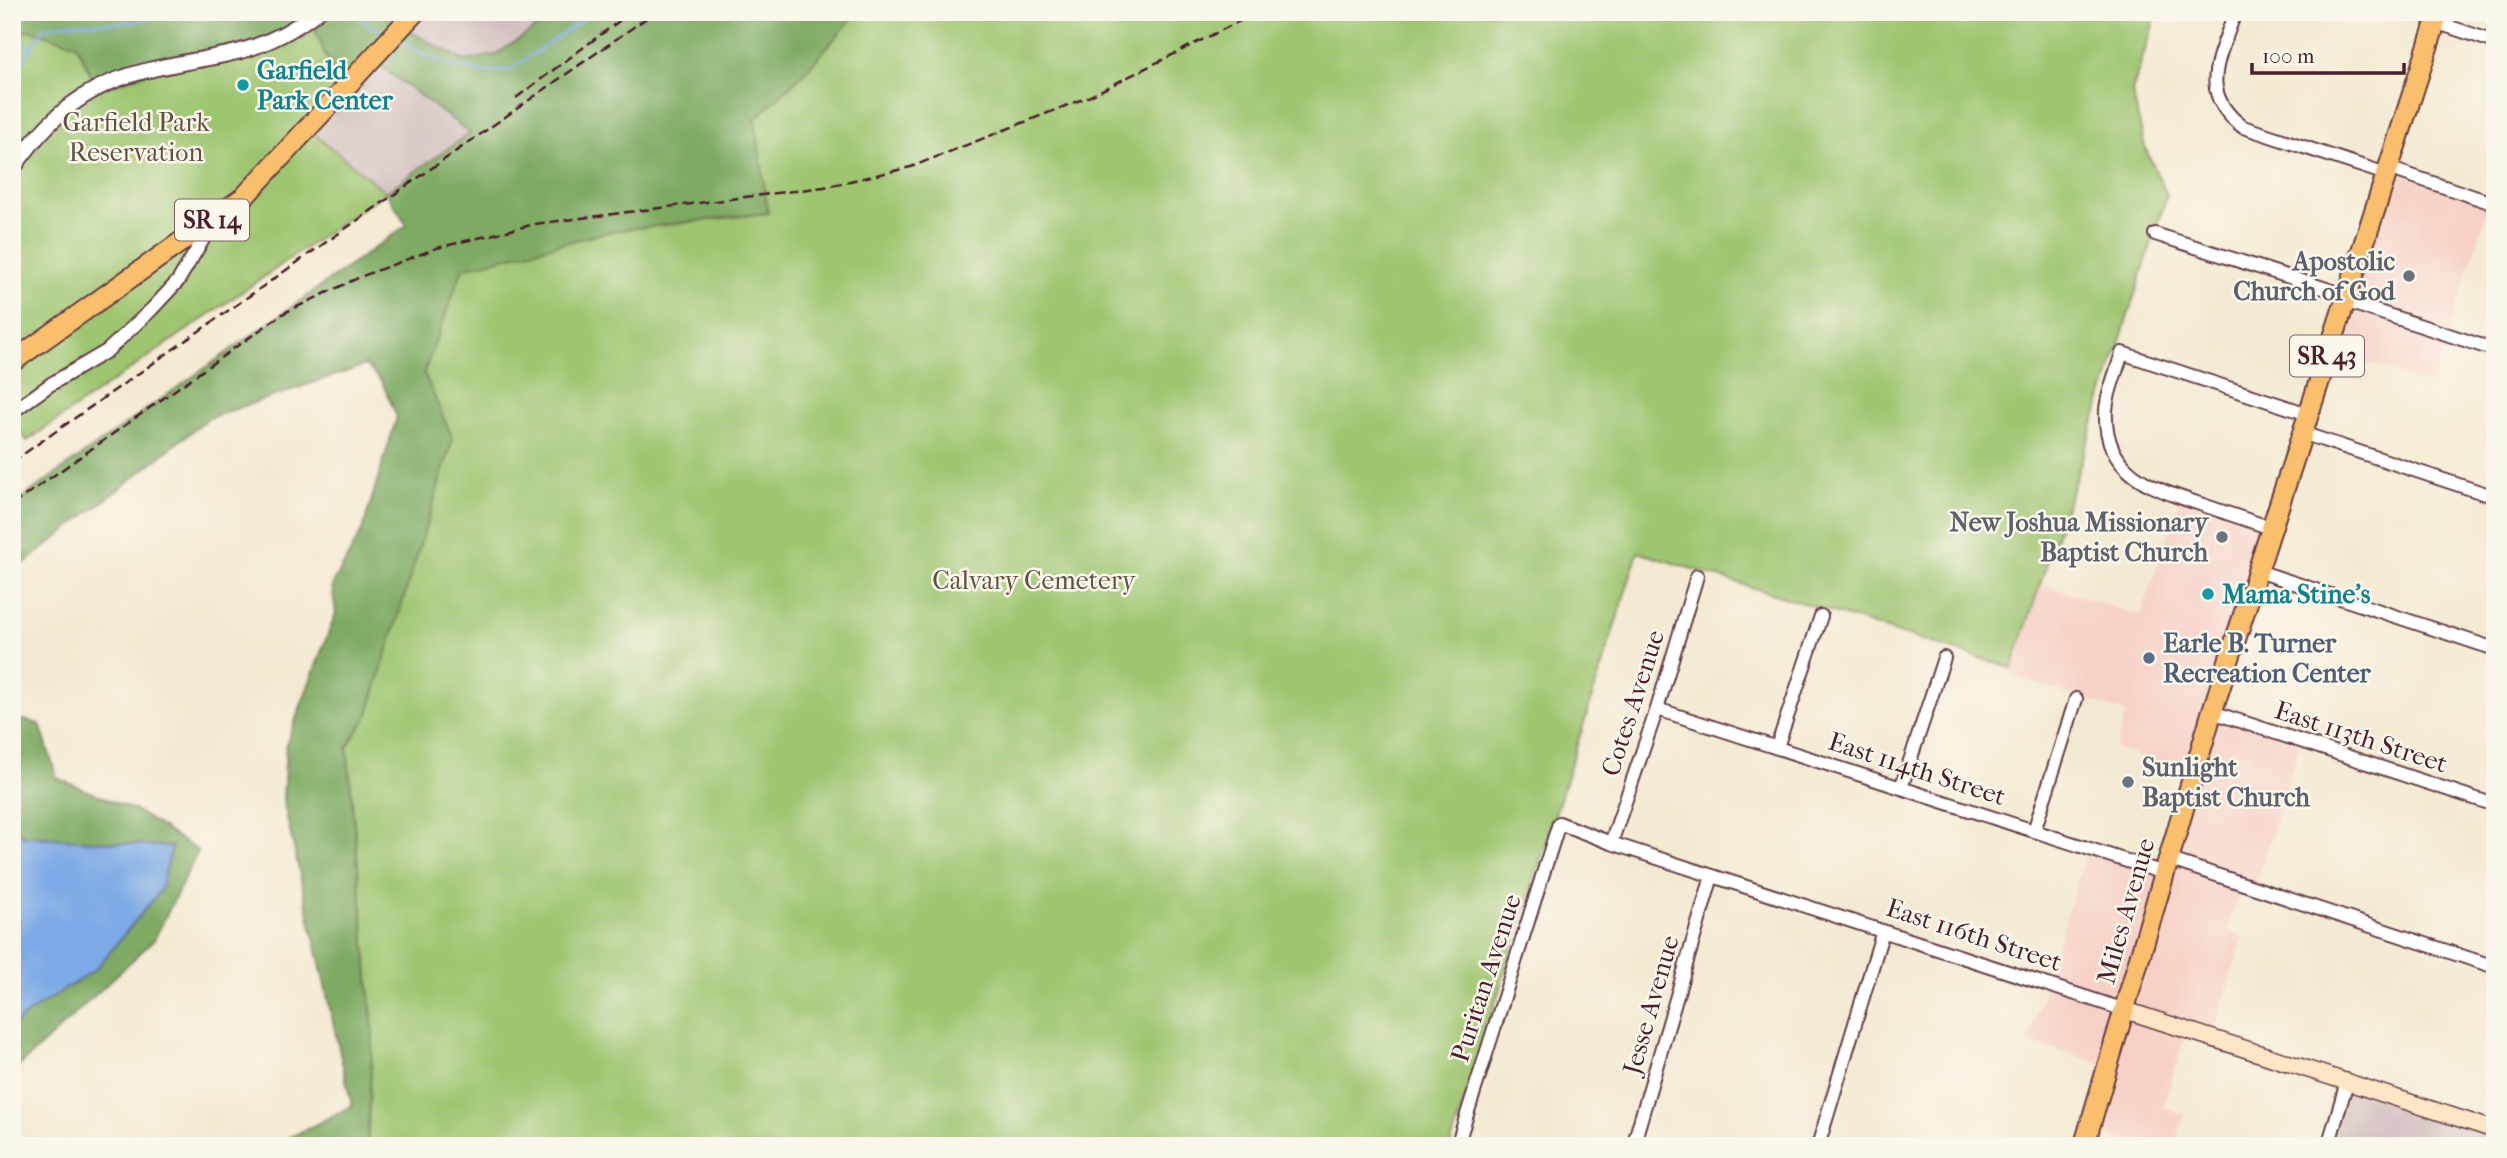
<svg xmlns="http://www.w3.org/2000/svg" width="2507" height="1158" viewBox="0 0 2507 1158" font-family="'IM FELL French Canon',serif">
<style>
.built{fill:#f7d1c7}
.industrial{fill:#d2bfc0}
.green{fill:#9ec570;stroke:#74724e;stroke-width:2}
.forest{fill:#7eaa62;stroke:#646446;stroke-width:2}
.water{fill:#7baae5;stroke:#626488;stroke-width:2}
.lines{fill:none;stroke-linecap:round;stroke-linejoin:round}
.stream{stroke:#7baae5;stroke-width:2.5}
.minor-casing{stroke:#643d44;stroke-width:16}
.tertiary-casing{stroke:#643d44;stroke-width:18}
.secondary-casing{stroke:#643d44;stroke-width:19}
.primary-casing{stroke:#643d44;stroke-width:23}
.minor{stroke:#fff;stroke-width:12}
.tertiary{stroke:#fff;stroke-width:14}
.secondary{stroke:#fde5c5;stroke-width:16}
.primary{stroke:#f9bf6d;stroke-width:19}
.rail{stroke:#4a1f2b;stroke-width:2.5;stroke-dasharray:10 5;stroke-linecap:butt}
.culture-dot{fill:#0f9aa8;stroke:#fbf7ec;stroke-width:2.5}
.worship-dot{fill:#6b7280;stroke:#fbf7ec;stroke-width:2.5}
.service-dot{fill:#5c6f8a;stroke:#fbf7ec;stroke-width:2.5}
.labels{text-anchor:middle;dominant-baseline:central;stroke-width:5;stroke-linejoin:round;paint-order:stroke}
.shield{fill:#fbf7ec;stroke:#7f6065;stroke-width:2}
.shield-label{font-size:24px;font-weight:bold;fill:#4a1f2b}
.culture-label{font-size:26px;font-weight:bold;fill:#0d838f;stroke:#fbf7ec;text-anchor:start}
.park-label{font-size:26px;fill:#635140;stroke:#fbf7ec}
.worship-label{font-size:26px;font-weight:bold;fill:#5b616d;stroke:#fbf7ec;text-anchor:end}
.service-label{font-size:26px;font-weight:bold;fill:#4e5e75;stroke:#fbf7ec;text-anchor:start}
.street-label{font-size:26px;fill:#4a1f2b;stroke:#fbf7ec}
</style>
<rect width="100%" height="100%" fill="#fbf7ec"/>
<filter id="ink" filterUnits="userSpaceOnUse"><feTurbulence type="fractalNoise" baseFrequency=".0143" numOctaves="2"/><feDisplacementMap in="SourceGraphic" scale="14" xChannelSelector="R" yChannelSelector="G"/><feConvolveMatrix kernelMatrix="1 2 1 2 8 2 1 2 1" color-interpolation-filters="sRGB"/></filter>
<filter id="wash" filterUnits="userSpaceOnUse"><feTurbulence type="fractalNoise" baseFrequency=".00686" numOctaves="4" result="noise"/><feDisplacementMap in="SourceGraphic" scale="28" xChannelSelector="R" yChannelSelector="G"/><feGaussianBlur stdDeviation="1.57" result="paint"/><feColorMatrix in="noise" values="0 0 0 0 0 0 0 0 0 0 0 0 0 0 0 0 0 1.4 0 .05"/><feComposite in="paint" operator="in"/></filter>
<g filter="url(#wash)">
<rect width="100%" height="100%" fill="#f4ead3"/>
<path class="built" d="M2388 168 2490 202 2432 385 2329 350Z
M2180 498 2271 528 2212 712 2301 741 2255 887 2242 884 2227 931 2243 937 2212 1038 2187 1031 2163 1107 2185 1115 2175 1146H2140L2088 1130 2108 1065 2028 1042 2087 848 2163 873 2193 773 2116 749 2126 713 2010 675 2041 584 2141 616Z"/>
<path class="industrial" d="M415 12H560L495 55 464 61 401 27Z
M371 59 470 133 386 192 309 129Z
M2347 1082 2495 1130V1146H2328Z"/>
<path class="green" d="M12 12H415L309 130 386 192 27 441 21 433 12 439Z
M692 12H2157L2132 91 2145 148 2167 195 2078 471 2012 668 1638 552 1450 1146H367L373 1032 347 747 427 447 407 225Z"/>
<path class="forest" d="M12 12H415L402 27 464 61 495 55 560 12H858L807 70 755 119 768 213 612 231 463 268 424 373 453 439 367 717 347 747 373 1032 367 1146H273L352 1106 283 800 286 745 336 613 332 586 362 531 397 417 382 382 366 365 209 418 12 573V505L407 225 386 192 470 133 371 59 341 92 310 18 294 29 97 88 76 44 30 30 12 36Z
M12 717 40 724 57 778 138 812 198 851 154 940 12 1073V1027L28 1013 96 969 160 891 172 847 24 836 12 826Z"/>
<path class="water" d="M12 826 24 836 172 847 160 891 96 969 28 1013 12 1027Z"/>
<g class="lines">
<path class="stream" d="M353 12 370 26 385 34
M12 39 30 47
M400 42 447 65 484 72 510 70 594 12
M12 79 44 28C83 15 128 33 165 12"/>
</g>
</g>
<g filter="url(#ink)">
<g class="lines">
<g class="minor-casing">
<path id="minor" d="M2235 12C2220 58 2196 92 2243 127L2386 174
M2435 22 2495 42
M2388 168 2495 204
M2155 234 2339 293 2354 304 2495 350
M12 412 51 384 107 351 152 309 178 281 213 223
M2302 433 2495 497
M2271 528C2247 520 2224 512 2200 504 2151 488 2103 473 2106 411 2107 392 2117 371 2122 353L2308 414
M2258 571 2495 649
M1657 709 2164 873
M2212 712 2495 805
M1777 747 1821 616
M1901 788 1944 658
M2034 831 2076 699
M1611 843 1657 709 1697 576
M2168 859 2495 967
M1457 1146 1559 823 1611 843 2125 1010
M1633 1146 1712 876
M1818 1146 1883 931
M2328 1146 2347 1082"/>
</g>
<g class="tertiary-casing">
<path id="tertiary" d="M12 170C35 137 60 108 96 89 140 66 194 63 241 51 269 43 295 29 317 12"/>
</g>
<g class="secondary-casing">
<path id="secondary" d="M2125 1010 2495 1130"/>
</g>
<g class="primary-casing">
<path id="primary" d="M12 362 244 197 415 12
M2084 1146 2212 712 2439 12"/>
</g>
<use href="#minor" class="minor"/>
<use href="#tertiary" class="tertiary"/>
<use href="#secondary" class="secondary"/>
<use href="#primary" class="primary"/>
<path class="rail" d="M516 98 631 12
M12 462 655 12
M12 505 284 313 360 277 437 248 535 224 824 187 911 167 1088 97 1258 12"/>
</g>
</g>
<g class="culture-dot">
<circle cx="243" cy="85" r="7"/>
<circle cx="2208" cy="594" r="7"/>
</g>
<g class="worship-dot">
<circle cx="2409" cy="276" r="7"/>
<circle cx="2222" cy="537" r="7"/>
<circle cx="2128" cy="782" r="7"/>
</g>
<circle class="service-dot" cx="2149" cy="658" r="7"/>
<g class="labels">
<g class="shield">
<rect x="175" y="199.5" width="74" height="41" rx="5"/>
<rect x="2290" y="335.5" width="74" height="41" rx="5"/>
</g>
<g class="shield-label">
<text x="212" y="220">SR 14</text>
<text x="2327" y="356">SR 43</text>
</g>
<g class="culture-label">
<text x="257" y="70">Garfield<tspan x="257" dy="30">Park Center</tspan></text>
<text x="2222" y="594">Mama Stine's</text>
</g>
<g class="park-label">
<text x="136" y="122">Garfield Park<tspan x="136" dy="30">Reservation</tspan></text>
<text x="1034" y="580">Calvary Cemetery</text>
</g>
<g class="worship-label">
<text x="2395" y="261">Apostolic<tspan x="2395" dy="30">Church of God</tspan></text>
<text x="2208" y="522">New Joshua Missionary<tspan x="2208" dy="30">Baptist Church</tspan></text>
<text x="2142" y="767" text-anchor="start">Sunlight<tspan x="2142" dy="30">Baptist Church</tspan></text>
</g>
<g class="service-label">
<text x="2163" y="643">Earle B. Turner<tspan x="2163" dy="30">Recreation Center</tspan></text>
</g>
<g class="street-label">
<text transform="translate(1633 703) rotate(-72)">Cotes Avenue</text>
<text transform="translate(2361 737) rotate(18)">East 113th Street</text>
<text transform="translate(1917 769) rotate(18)">East 114th Street</text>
<text transform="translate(2126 911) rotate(-74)">Miles Avenue</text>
<text transform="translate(1974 935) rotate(18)">East 116th Street</text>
<text transform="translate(1486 978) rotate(-72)">Puritan Avenue</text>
<text transform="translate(1651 1005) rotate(-74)">Jesse Avenue</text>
</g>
</g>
<rect width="2507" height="1158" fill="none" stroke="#fbf7ec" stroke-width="42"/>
<path d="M2252 63v10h152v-10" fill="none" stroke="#4a1f2b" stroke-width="3.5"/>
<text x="2262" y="63" font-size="21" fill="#4a1f2b" stroke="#fbf7ec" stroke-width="5" paint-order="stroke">100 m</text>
</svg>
